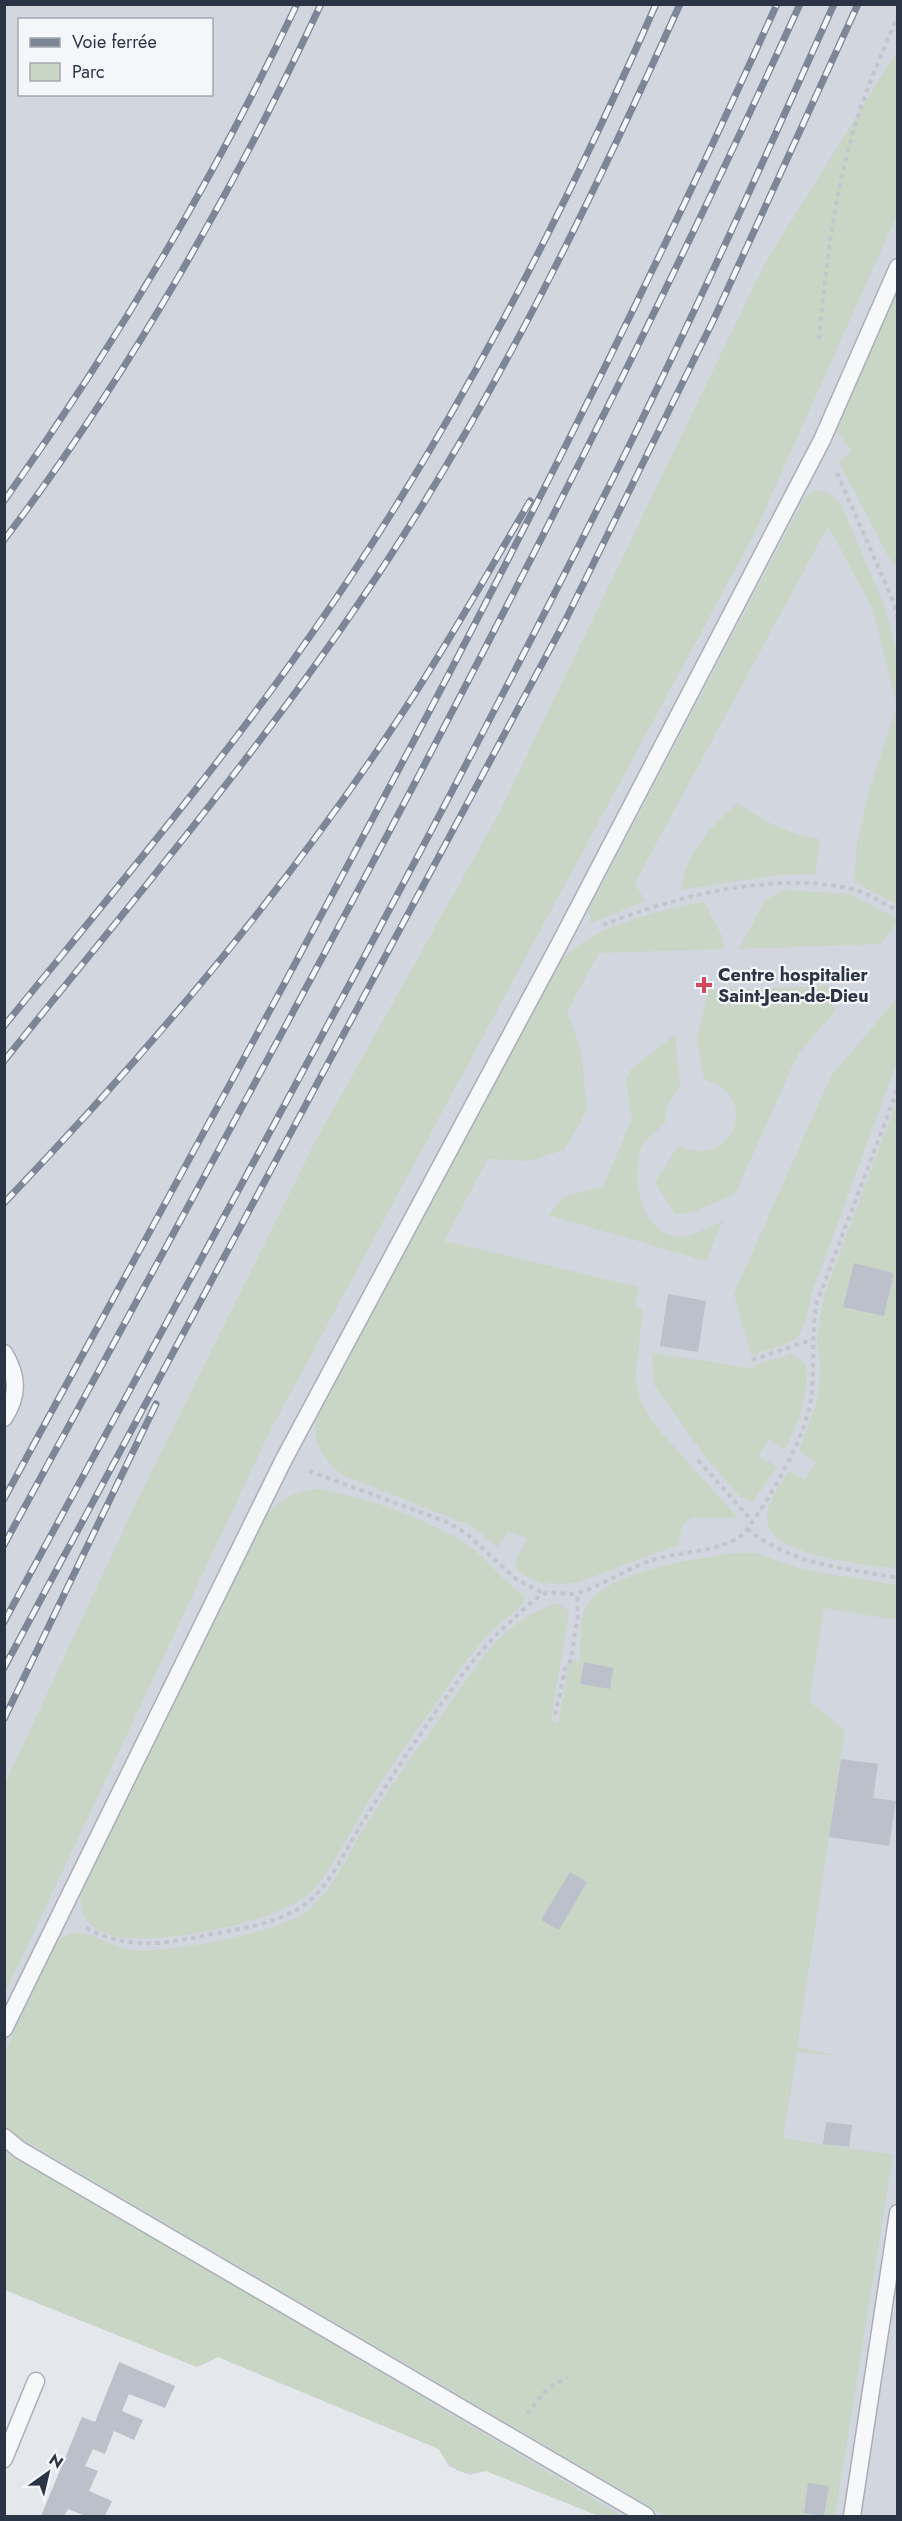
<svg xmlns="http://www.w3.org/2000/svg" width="902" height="2521" viewBox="0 0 902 2521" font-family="Jost,sans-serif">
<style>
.built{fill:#d2d6de;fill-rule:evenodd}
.green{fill:#c9d6c5;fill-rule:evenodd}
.building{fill:#bbc0ca}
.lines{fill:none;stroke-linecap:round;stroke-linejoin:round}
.lane-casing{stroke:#a9aeb7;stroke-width:19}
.path{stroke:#c2c5cb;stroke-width:4;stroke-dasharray:4.5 4.5;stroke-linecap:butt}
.lane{stroke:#f7f8fa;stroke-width:16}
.rail-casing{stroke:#7d8696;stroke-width:7}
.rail{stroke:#f4f6f9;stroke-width:4.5;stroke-dasharray:14;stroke-linecap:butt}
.poi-dot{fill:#d1495b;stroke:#f4f6f9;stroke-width:2}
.labels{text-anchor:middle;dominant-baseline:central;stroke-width:4.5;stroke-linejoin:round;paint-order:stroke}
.poi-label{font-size:18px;font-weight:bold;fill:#2b3445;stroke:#f4f6f9;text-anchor:start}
</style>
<rect width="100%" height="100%" fill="#e4e7ec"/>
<path class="built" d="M4 5H897V2516H599L486 2471 470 2475 448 2466 439 2449 218 2357 197 2367 5 2290ZM20 20H212V94H20Z"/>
<path class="green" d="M897 51V215L753 536 269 1433 5 1993V1784L137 1501 315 1142 498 815 765 263Z
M897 292 898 567H897L889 558 839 462 852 451 836 431Z
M817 490 829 493 840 502 884 605 897 652V904L854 882 857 845 869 791 897 706 872 607 828 526 635 883 645 901 591 923 588 911 805 497Z
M738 803C764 821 788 835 820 839L815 875H777L681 890C686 853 710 826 738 803Z
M782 890 850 894 897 918V923L880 944 739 949 765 901Z
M704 902 722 936 724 949 599 953 567 1012 581 1050 587 1110 564 1150 529 1161 488 1159 444 1241 639 1287 635 1306 643 1309 635 1379 641 1402 652 1422 738 1518H692L683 1525 678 1545 578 1582 564 1584 541 1583 519 1573 515 1563 527 1538 508 1532 497 1547 474 1527 343 1475C312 1453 310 1427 323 1394L558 964C590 926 656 911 704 902Z
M828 986 835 1011 798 1054 735 1194 692 1212 675 1214 655 1182 678 1146C687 1149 695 1152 705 1151 736 1146 747 1107 722 1087 717 1084 709 1082 704 1080L697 1039 708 990Z
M897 998V1062L811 1295C803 1345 797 1341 751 1355L734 1294 831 1076Z
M675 1035 680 1086 666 1108 665 1123C658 1130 646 1138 642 1146 630 1176 640 1234 679 1237 691 1238 711 1226 723 1221L706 1261 548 1215 565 1196 603 1187 632 1119 626 1079 632 1068Z
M897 1101V1569C869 1564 768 1557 767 1520 766 1502 780 1486 789 1471L805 1480 816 1462 799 1451 818 1398 820 1366 817 1337 824 1295Z
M652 1353 755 1369 754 1365 792 1354 805 1363C811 1394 798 1422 785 1449L769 1439 759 1456 777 1467 752 1503 739 1496 704 1455 654 1385Z
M320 1489C368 1499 419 1515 462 1541 486 1556 500 1580 524 1595V1602C519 1611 509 1615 501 1622 481 1641 464 1663 449 1685 423 1722 395 1759 371 1797 356 1821 329 1876 310 1893 275 1923 163 1944 118 1937 92 1932 78 1917 81 1891L255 1525C278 1501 286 1493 320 1489Z
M729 1553H755L804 1570 897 1585V1620L824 1608 809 1701 845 1730 797 2047 839 2056 797 2052 783 2138 893 2155 835 2516H666L5 2129V2052L53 1947C59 1941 66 1933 75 1933 94 1933 112 1947 131 1950 166 1954 269 1934 299 1916 330 1898 345 1859 363 1830 389 1787 419 1747 448 1707 466 1681 485 1649 510 1629 524 1617 540 1609 557 1603L569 1611 551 1721 558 1723 570 1660 580 1662C581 1646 579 1621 586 1607 604 1572 693 1560 729 1553ZM584 1663 613 1668 609 1689 580 1684Z
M4 2152 99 2205 622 2516H599L486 2471C461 2476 451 2471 439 2449L218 2357 197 2367 5 2290Z"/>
<path class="building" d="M854 1263 894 1273 884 1316 843 1307Z
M668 1294 706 1301 698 1352 660 1346Z
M584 1662 613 1668 610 1689 580 1684Z
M841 1759 878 1764 873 1798 896 1801 889 1846 829 1837Z
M570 1872 587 1882 559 1930 541 1920Z
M826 2122 852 2125 849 2147 823 2144Z
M119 2362 175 2386 165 2408 129 2394 122 2411 143 2420 134 2440 114 2431 105 2454 93 2449 85 2466 98 2471 89 2491 112 2501 105 2516H85L68 2509 64 2516H41L82 2417 95 2422Z
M808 2483 829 2486 824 2516 804 2513Z"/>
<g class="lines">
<g class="lane-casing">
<path id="lane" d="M4 1353C18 1376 19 1395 4 1418
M4 2029 283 1461 560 943 822 440 898 267
M4 2137 20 2150 646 2516
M4 2459 36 2381
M852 2516 898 2213"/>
</g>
<path class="path" d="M819 339C826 264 835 185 859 113 870 80 884 48 898 15
M837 473 894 603 898 619
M603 925C676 896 773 871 852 889 868 893 883 903 898 911
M752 1360 811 1340
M698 1460 752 1521
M309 1471 447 1522 467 1534 516 1579 543 1593
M747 1529C795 1566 840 1567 898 1578
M555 1715 566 1666 571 1660 578 1614 577 1593
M86 1928C128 1949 157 1945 202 1936 237 1929 280 1925 309 1901 332 1882 346 1849 361 1825 386 1785 412 1746 439 1707 460 1678 481 1647 508 1624 515 1617 538 1595 546 1593 556 1591 568 1596 578 1593 601 1586 628 1568 652 1560 681 1550 731 1553 748 1528 773 1493 808 1435 812 1392 814 1363 812 1334 816 1305L898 1088
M527 2414 547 2389 568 2377"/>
<use href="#lane" class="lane"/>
<g class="rail-casing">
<path id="rail" d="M4 501C116 344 214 179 297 4
M4 540C127 378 235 188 321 4
M4 1026C113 892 226 759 324 616 456 424 562 217 656 4
M4 1061C135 898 271 738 385 564 501 387 593 197 680 4
M4 1203C142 1059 270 909 381 745 435 666 482 583 530 501
M4 1499C272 1006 546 516 777 4
M4 1545C280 1037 560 531 800 4
M4 1622C211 1239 423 858 618 468 694 316 764 160 834 4
M4 1668 565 621 713 321 858 4
M4 1719 156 1404"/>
</g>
<use href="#rail" class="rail"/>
</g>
<path class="poi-dot" d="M701 976h6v6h6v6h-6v6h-6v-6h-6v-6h6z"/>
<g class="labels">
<g class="poi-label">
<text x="718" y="975">Centre hospitalier<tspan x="718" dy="21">Saint-Jean-de-Dieu</tspan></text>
</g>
</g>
<rect width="902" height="2521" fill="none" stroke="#2b3445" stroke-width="12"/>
<rect x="18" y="18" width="195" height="78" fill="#f4f6f9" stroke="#a4a8b1" stroke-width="1.5"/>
<rect x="30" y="38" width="30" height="9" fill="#7d8696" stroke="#a4a8b1" stroke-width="1.5"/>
<text x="72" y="48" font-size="18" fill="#2b3445">Voie ferrée</text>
<rect x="30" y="63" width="30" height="18" fill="#c9d6c5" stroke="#a4a8b1" stroke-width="1.5"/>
<text x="72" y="78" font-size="18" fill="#2b3445">Parc</text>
<g transform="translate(48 2473) rotate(34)" stroke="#f4f6f9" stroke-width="4.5" paint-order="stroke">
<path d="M0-4.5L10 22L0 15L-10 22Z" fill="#2b3445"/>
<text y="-9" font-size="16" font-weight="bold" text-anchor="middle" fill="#2b3445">N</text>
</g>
</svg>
